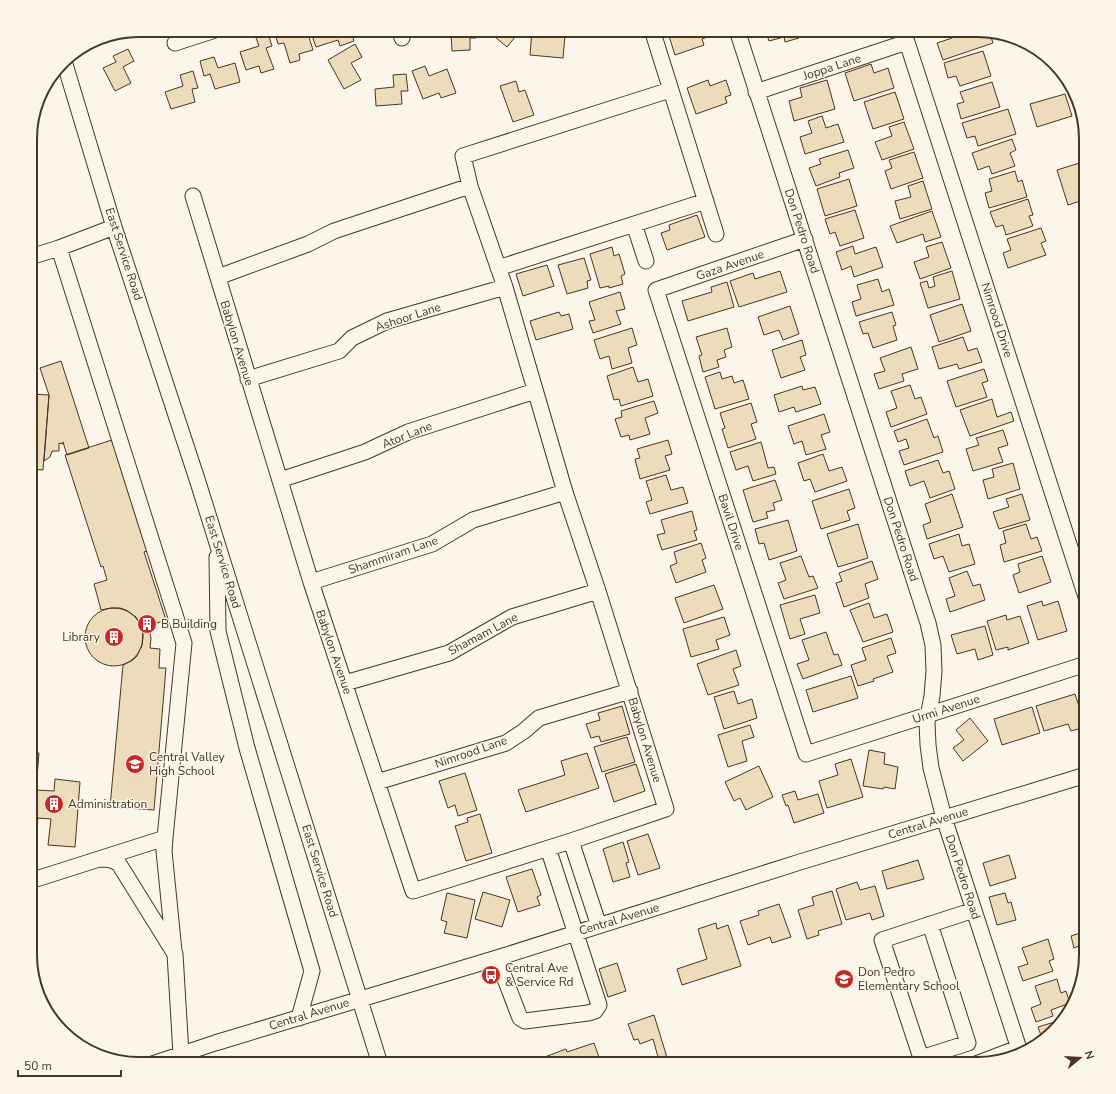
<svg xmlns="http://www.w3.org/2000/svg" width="1116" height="1094" viewBox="0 0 1116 1094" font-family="'Nunito Sans',sans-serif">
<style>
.building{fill:#ecdcbc;stroke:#4a3520}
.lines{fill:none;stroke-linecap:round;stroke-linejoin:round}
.minor-casing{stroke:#4a3520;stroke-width:17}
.minor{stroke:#fbf6e9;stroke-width:15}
.labels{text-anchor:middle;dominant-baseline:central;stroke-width:3;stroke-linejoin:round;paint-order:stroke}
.street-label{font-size:12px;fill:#4a3520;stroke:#fbf6e9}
.poi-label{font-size:12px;fill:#4a3520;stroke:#fbf6e9;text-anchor:start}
.rim{fill:none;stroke:#4a3520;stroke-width:2}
</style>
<rect width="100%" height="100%" fill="#fbf6e9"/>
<path class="building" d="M267 30 272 46 266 48 274 69 261 73 259 66 246 70 240 52 259 46 255 35Z
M274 30H287L289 36 307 31 313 50 299 54 300 60 290 63 284 43 278 44Z
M310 30H350L354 41 340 46 338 40 316 47Z
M439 30H476V38H470V50L452 51 451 34 439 35Z
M491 30H521L507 47 489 32Z
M532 30H552L551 34 565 35 563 58 530 55Z
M597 30H626L624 37Z
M677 30H688L689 33 698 30H711L713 35 702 39 704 45 675 55 668 33Z
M765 30H797L799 38 785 42 784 37 769 41Z
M958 30H984L989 31 993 43 943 60 937 43 952 38 951 33Z
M125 33V37L112 35Z
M355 44 362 57 351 63 361 80 344 89 328 60Z
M128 49 134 61 123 67 131 83 115 91 103 68 116 62 113 56Z
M983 51 991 76 960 86 956 76 948 78 944 63Z
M214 57 218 68 235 63 240 82 215 89 210 74 204 76 200 61Z
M871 64 874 73 888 68 894 88 854 101 845 73Z
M425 66 429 76 447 69 456 93 441 98 439 93 423 99 412 71Z
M193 71 198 88 192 89 195 102 171 109 165 92 183 86 180 75Z
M406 74 408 91H401L402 104 376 106 375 89 394 87 393 75Z
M708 80 710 86 726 80 731 95 725 97 727 103 696 114 687 88Z
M827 80 835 109 794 121 789 101 802 97 800 88Z
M516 81 519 92 525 90 534 115 513 122 500 86Z
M992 82 1000 107 961 119 957 104 964 102 960 92Z
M895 92 904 119 873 129 864 102Z
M1065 94 1072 116 1037 127 1030 104Z
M1008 109 1016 134 978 146 975 136 967 138 962 123Z
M822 116 826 128 838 124 844 142 805 154 800 137 812 133 808 121Z
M904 122 914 149 882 160 875 142 892 136 889 127Z
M1012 139 1016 150 1010 153 1015 166 992 174 989 166 978 170 972 153Z
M848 150 854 168 839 173 840 177 816 186 809 168 821 164 819 159Z
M914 152 923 178 891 189 885 171 892 168 889 160Z
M30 156 35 170 30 171Z
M1086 161V181L1083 182 1086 190V199L1068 205 1057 170Z
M1015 171 1018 182 1022 180 1027 197 989 208 985 193 992 191 989 179Z
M849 179 857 206 825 216 817 189Z
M923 181 932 209 900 219 895 201 911 197 908 186Z
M1028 199 1033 215 1029 216 1033 226 1006 235 1003 225 996 227 990 212Z
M855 210 864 238 840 246 835 232 830 234 825 219Z
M932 211 941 237 925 242 923 234 897 243 890 226Z
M697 215 705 237 667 250 661 233 670 230 669 225Z
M1041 228 1046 241 1041 243 1046 255 1008 268 1003 253 1011 250 1007 239Z
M942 242 951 268 920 279 914 262 929 257 926 247Z
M853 246 855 254 876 247 883 267 854 277 851 266 842 270 836 252Z
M612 247 614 256 619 254 625 274 621 276 623 284 609 288V286L600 288 590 254Z
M584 258 591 280 587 281 588 288 567 294 558 265Z
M547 265 554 286 523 296 516 274Z
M780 271 787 292 739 307 730 281 753 273 755 279Z
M952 271 960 299 928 308 920 283 927 281 929 288 935 286 933 277Z
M878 279 882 292 889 289 894 305 856 316 852 302 861 299 857 285Z
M727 282 734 307 688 321 682 301 712 292 711 287Z
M620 292 625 309 616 311 621 324 593 333 589 321 595 320 589 302Z
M962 304 971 331 939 342 930 315Z
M790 306 799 334 783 340 779 330 764 335 758 317Z
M559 312 561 316 569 314 573 329 536 340 530 321Z
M892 312 896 325 893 326 897 340 873 348 868 333 863 334 859 322Z
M632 328 637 345 628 348 632 363 612 369 609 356 600 359 594 340Z
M727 328 732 347 724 350 726 357 717 360 719 367 703 372 699 356 702 355 696 337Z
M963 337 968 351 977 348 982 362 959 369 957 364 939 369 932 347Z
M802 340 806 355 800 357 805 370 781 378 772 350Z
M911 347 918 369 902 374 904 381 879 389 874 374 885 371 880 358Z
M61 361 89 448 67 455 63 442V444L59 443V451H52L50 457 44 461 49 395 40 368Z
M633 367 638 382 648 379 653 396 621 406 619 399 614 400 607 376Z
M984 369 988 381 982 383 987 397 956 407 947 381Z
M720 372 722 379 732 376 734 383 743 380 749 399 715 409 705 377Z
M910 385 915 399 921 397 927 414 891 427 886 412 897 408 891 391Z
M802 386 803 390 815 387 821 404 796 412 794 407 779 412 774 395Z
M30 394 49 395 43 470 30 469Z
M992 399 997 417 1011 412 1014 421 970 436 960 410Z
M654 401 658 413 645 418 650 434 630 440 629 435 621 437 615 419 622 417 621 411Z
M751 403 757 422 751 424 756 439 728 448 722 429 725 428 720 413Z
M824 414 830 432 821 435 826 449 806 455 802 441 794 444 788 426Z
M927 419 934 438 938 436 943 452 904 465 899 451 909 448 906 439 898 442 894 431Z
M1003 430 1008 445 998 448 1003 462 973 471 966 449 979 445 976 438Z
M112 440 147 551 144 552 166 620 148 626 151 638 150 648 160 649 159 668H166L154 810 110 807 123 665 133 660 137 656 142 645 143 633 142 628 136 617 126 610 120 608H111L101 610 94 584 107 580 103 566 101 567 65 455Z
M668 440 672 454 665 456 670 470 640 479 635 459 640 458 637 449Z
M761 442 768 468 774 467 776 474 753 481 748 466 736 470 730 452Z
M823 454 829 471 842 467 847 481 815 492 810 479 804 481 798 463Z
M938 460 943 473 949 471 955 489 930 498 924 481 910 486 905 471Z
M1013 463 1020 489 988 499 983 480 994 477 992 469Z
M666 475 671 490 683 487 688 503 650 514 646 502 652 500 646 481Z
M775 480 782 500 773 503 775 510 766 512 768 518 753 522 743 490Z
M849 489 855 508 847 511 850 520 821 529 812 501Z
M952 494 963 527 927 539 923 525 931 522 925 504Z
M1022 494 1030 520 999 529 993 512 1009 507 1006 499Z
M692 511 697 530 694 531 697 540 662 550 657 535 665 533 661 520Z
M788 520 797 551 769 560 764 543 759 544 755 529Z
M858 524 868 558 838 567 827 534Z
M1026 524 1031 539 1037 537 1042 551 1004 562 1000 545 1006 543 1003 531Z
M959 534 962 546 969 544 975 564 949 572 943 556 934 559 929 544Z
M701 543 706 558 702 560 706 572 676 583 670 566 677 563 674 552Z
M801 556 809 577 813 576 818 588 784 599 778 583 786 580 780 563Z
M1042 556 1051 582 1019 593 1013 575 1020 572 1018 564Z
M872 561 878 579 865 584 869 598 844 607 836 583 842 581 839 573Z
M967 571 973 586 980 584 985 600 950 612 946 599 955 596 949 578Z
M714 585 723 609 684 623 675 598Z
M815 595 820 613 800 619 805 634 790 639 780 605Z
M1042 601 1043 606 1058 601 1067 631 1038 640 1027 606Z
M869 603 874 618 887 614 893 632 863 642 850 610Z
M85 637a29 29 0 1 1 58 0a29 29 0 1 1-58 0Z
M1006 615 1007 620 1020 616 1029 643 1008 650V647L996 650 987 621Z
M724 617 730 635 716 640 719 649 691 657 683 629Z
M985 626 993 655 978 660 975 649 957 654 951 635Z
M826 632 834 655 838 654 842 665 803 679 797 664 809 660 802 640Z
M891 638 896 653 887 656 893 672 873 679 874 681 858 686 851 665 866 660 862 648Z
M736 650 741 666 733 669 739 685 708 695 697 664Z
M851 676 858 698 813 712 806 690Z
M734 691 738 704 752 699 757 718 724 729 714 697Z
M1075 694 1086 727 1071 731 1068 724 1044 731 1036 706Z
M1086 699V716L1081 701Z
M622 706 630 734 601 742 599 736 591 738 586 724 600 720 598 713Z
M1032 707 1040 733 1002 745 994 719Z
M970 718 988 741 963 761 953 748 964 740 956 730Z
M750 725 754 737 742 741 747 761 728 767 718 735Z
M627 737 635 762 602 772 594 747Z
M869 750 885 753 884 764 898 767 895 789 884 787 883 789 863 786Z
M30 752 39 753 36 790 54 791 55 779 80 782 75 847 48 845 51 819 38 818 37 826 31 825 30 828Z
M587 753 599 788 526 812 518 790 565 775 561 761Z
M851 759 863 797 827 808 819 781 838 775 835 764Z
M636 764 645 791 614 802 605 774Z
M759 766 773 797 746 810 740 798 734 801 725 782Z
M465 773 477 810 458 816 455 805 448 808 439 781Z
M795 791 798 800 818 794 824 813 794 823 788 805 786 806 782 795Z
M480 814 492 853 466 861 455 826 468 822 467 818Z
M648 834 660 868 638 875 627 841Z
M623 842 629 862 626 863 630 877 613 882 603 849Z
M1009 855 1016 878 990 886 983 863Z
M918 860 924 879 887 889 882 871Z
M532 869 541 895 537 897 540 905 518 912 506 877Z
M857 882 860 890 875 886 884 916 872 920 870 913 846 920 836 889Z
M832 891 842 924 818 931 819 935 807 939 798 910 814 905 812 897Z
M483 892 510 900 502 927 475 919Z
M447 893 475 900 467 938 444 933 447 922 441 920Z
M1005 893 1008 903 1011 902 1016 920 997 925 989 897Z
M779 904 791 937 772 943 770 937 748 945 740 921 759 915 758 911Z
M716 923 717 929 728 925 741 966 682 985 677 969 707 959 698 929Z
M1086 931V955L1085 961 1083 962 1079 946 1074 948 1071 936Z
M1048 939 1054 959 1049 961 1053 971 1023 981 1018 967 1028 964 1022 948Z
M617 963 626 991 608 997 599 969Z
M1057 979 1061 993 1066 991 1070 1003 1051 1010 1053 1016 1036 1022 1031 1008 1041 1004 1035 986Z
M654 1015 669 1064H660L653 1039 640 1044 638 1039 634 1040 628 1024Z
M1061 1020 1049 1037 1043 1041 1038 1027Z
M594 1043 600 1060 590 1064H545L542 1058 566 1049 567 1052Z"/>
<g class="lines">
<g class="minor-casing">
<path id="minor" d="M400 30 402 38
M737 30 928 623 933 645 934 671 932 696 927 722 928 745 931 768 944 818 1021 1055
M654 36 716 234
M175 43 215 30
M64 61 114 227 197 479 380 1064
M756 92 907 42 1086 597
M193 196 311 582 413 891 571 841 666 809 598 591 565 492 505 287 470 186 463 156 670 90
M634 224 646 261
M805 239 656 290 806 754 1086 664
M59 248 114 227
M30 257 59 248 184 643 165 838 99 859
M498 268 706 201
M218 277 308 244 334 231 470 186
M248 379 339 351 352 338 387 321 505 287
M280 480 365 452 408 432 535 391
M217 557 218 631 247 748 312 971 299 1018
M311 582 432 544 473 520 565 492
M345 683 449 653 512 617 598 591
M377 782 506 743 524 731 539 718 630 691
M165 838 164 851 174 951
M571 841 599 926
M30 881 99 859C107 859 112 859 119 864L175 954 181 1054
M497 958 520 1018 525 1021 588 1013 595 1011 599 1005 548 848
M921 1058 968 1043 930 924
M152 1064 215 1043 497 958 800 862 1086 775
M923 1064 882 940 974 910
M976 1064 1018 1048"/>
</g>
<use href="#minor" class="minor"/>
</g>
<defs>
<g id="building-disc" transform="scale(1)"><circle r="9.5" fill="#c62828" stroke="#fbf6e9"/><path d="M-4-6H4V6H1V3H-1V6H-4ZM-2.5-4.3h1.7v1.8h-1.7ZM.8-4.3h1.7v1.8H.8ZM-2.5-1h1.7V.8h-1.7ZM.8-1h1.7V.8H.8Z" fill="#fff"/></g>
<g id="school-disc" transform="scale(1)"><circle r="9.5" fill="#c62828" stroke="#fbf6e9"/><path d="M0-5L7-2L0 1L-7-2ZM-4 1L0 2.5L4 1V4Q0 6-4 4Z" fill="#fff"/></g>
<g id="bus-disc" transform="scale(1)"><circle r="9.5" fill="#c62828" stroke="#fbf6e9"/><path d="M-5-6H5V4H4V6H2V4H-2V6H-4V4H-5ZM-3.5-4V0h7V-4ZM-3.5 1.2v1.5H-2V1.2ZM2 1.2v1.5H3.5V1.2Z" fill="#fff"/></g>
</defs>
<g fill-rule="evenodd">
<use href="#building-disc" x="147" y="624"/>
<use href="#building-disc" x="114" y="637"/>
<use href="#school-disc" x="135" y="764"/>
<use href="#building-disc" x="54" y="804"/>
<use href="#bus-disc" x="491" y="975"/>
<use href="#school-disc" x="844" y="979"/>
</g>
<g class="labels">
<g class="street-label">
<text transform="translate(832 67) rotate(-18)">Joppa Lane</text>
<text transform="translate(802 231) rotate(72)">Don Pedro Road</text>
<text transform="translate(124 254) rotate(72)">East Service Road</text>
<text transform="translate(730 265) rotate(-19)">Gaza Avenue</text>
<text transform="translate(408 317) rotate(-18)">Ashoor Lane</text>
<text transform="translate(997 320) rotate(72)">Nimrood Drive</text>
<text transform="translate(237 343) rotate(73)">Babylon Avenue</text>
<text transform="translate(407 435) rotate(-22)">Ator Lane</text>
<text transform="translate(731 522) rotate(72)">Bavil Drive</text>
<text transform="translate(901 539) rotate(72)">Don Pedro Road</text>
<text transform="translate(393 555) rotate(-19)">Shammiram Lane</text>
<text transform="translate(223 562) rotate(73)">East Service Road</text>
<text transform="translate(483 634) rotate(-28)">Shamam Lane</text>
<text transform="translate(334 652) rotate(71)">Babylon Avenue</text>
<text transform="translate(946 709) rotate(-18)">Urmi Avenue</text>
<text transform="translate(645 740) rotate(73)">Babylon Avenue</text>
<text transform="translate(471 752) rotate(-19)">Nimrood Lane</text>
<text transform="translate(928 823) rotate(-17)">Central Avenue</text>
<text transform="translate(320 871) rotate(73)">East Service Road</text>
<text transform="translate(963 877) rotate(72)">Don Pedro Road</text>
<text transform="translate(619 919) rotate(-17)">Central Avenue</text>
<text transform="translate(309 1014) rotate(-17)">Central Avenue</text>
</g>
<g class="poi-label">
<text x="161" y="624">B Building</text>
<text x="100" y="637" text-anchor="end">Library</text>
<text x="149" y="757">Central Valley<tspan x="149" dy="14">High School</tspan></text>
<text x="68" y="804">Administration</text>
<text x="505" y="968">Central Ave<tspan x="505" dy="14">&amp; Service Rd</tspan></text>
<text x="858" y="972">Don Pedro<tspan x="858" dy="14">Elementary School</tspan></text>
</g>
</g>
<path d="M0 0H1116V1094H0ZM139 37H977A102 102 0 0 1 1079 139V955A102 102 0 0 1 977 1057H139A102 102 0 0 1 37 955V139A102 102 0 0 1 139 37Z" fill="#fbf6e9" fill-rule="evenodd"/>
<path class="rim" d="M139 37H977A102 102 0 0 1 1079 139V955A102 102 0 0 1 977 1057H139A102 102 0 0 1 37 955V139A102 102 0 0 1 139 37Z"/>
<g transform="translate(1080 1058) rotate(72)" stroke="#fbf6e9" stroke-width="3" paint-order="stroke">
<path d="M0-3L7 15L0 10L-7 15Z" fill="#4a3520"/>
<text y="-6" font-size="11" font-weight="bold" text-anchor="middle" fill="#4a3520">N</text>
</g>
<path d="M18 1070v6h103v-6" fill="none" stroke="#4a3520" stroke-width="2"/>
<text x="24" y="1070" font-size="12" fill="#4a3520" stroke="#fbf6e9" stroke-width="3" paint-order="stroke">50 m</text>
</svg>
